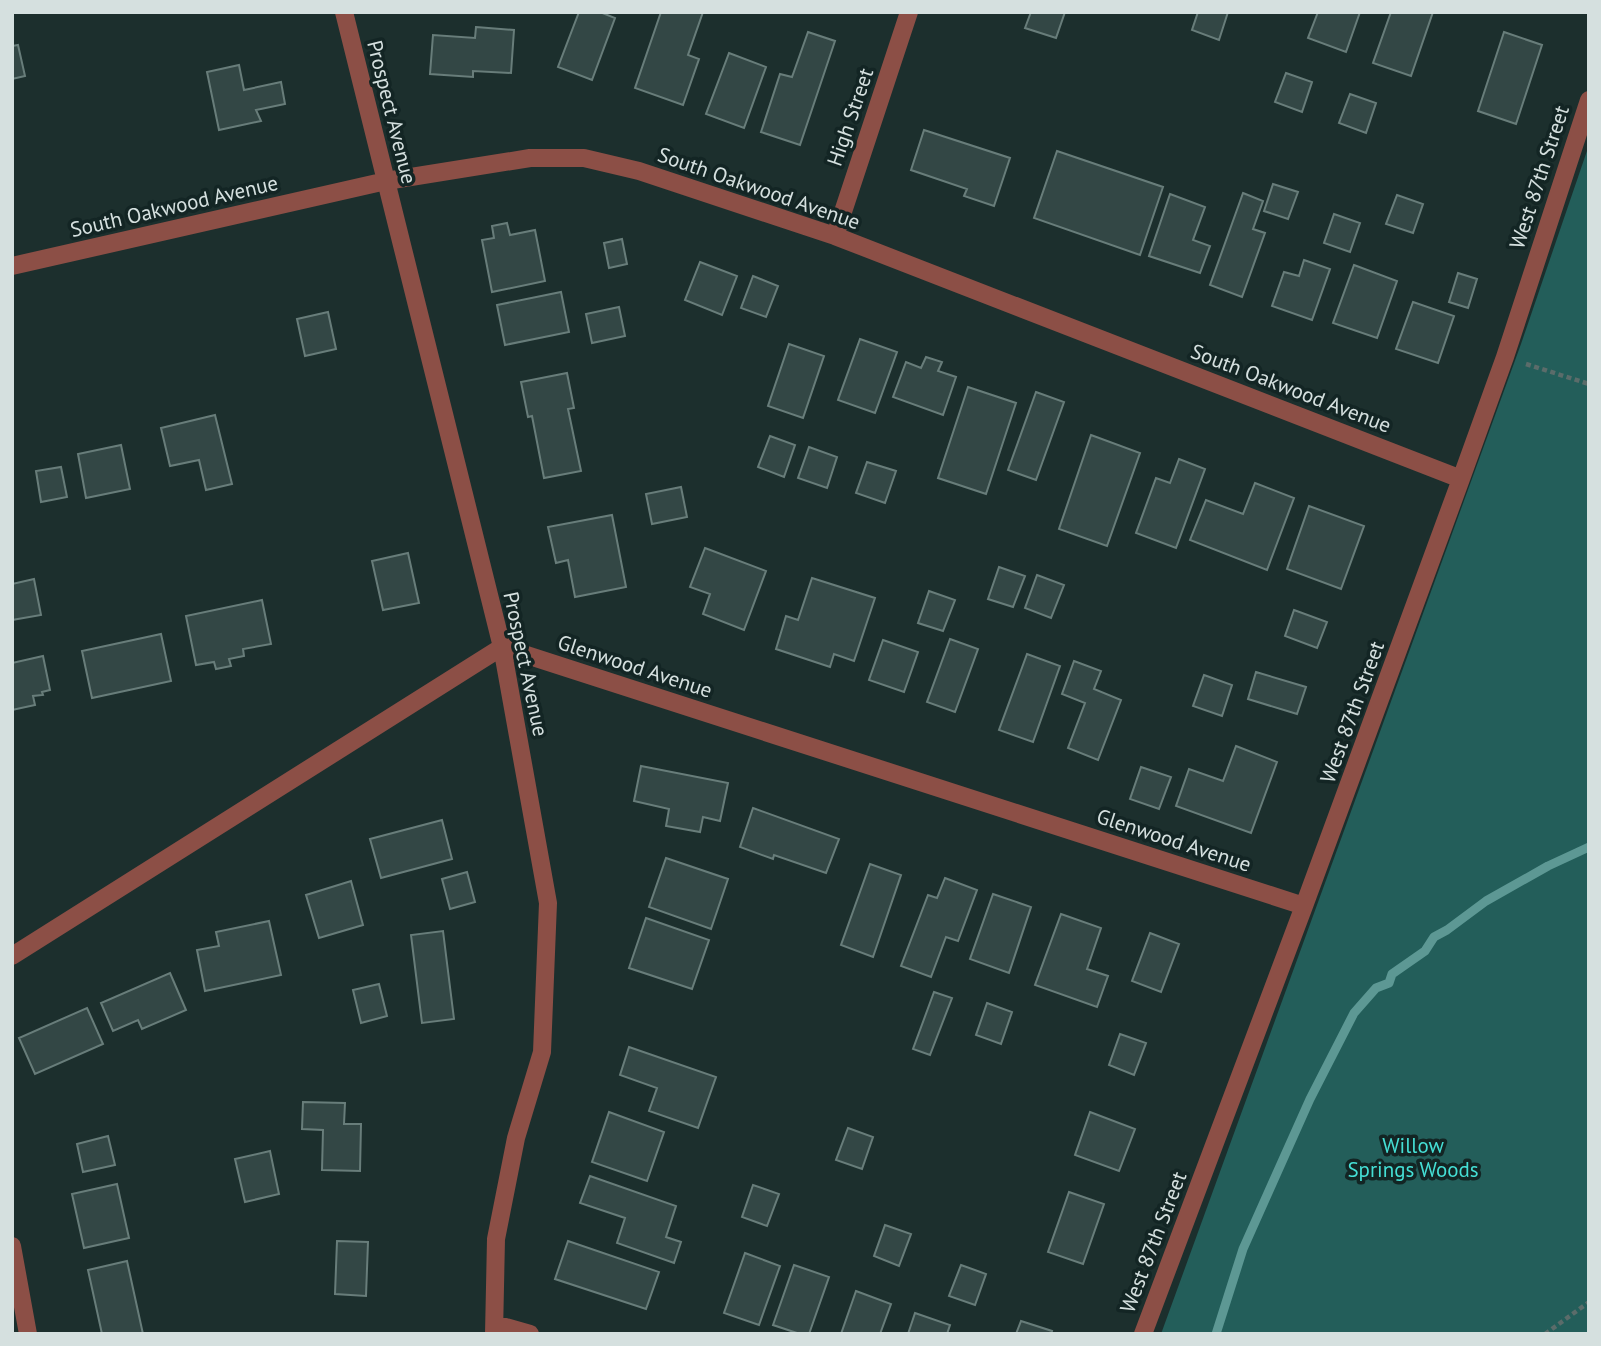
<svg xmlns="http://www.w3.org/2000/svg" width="1601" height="1346" viewBox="0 0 1601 1346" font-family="'PT Sans',sans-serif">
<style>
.green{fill:#235e5a}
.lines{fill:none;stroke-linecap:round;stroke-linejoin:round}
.stream{stroke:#5d9894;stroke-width:9}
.building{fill:#334745;stroke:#687d7a;stroke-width:2}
.path{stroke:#5b6c6a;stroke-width:4.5;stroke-dasharray:5 3.5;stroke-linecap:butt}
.minor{stroke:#8c4f46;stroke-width:18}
.labels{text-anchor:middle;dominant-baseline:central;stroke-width:7;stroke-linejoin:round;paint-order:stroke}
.street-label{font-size:21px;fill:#d5e0df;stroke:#132524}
.park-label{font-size:21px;fill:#45dfd5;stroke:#132524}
</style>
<rect width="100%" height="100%" fill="#1c2f2d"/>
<path class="green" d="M1589 145V1334H1161L1521 344Z"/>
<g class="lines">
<path class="stream" d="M1216 1334 1243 1249 1310 1099 1354 1013 1376 988 1389 983 1392 974 1425 951 1434 937 1447 930 1486 901 1548 866 1589 847"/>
</g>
<path class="building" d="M579 12H600L615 18 592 80 558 67Z
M661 12H703L688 55 699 59 683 105 635 88Z
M1031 12H1065L1056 38 1025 28Z
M1198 12H1228L1219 40 1192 30Z
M1318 12H1360L1346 52 1308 38Z
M1391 12H1433L1411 76 1373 63Z
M476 27 514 30 511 73 473 71V77L430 74 433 35 475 38Z
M808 32 835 41 800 145 761 132 780 74 792 77Z
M1504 32 1542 45 1516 124 1478 111Z
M18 45 25 76 12 79V46Z
M729 53 766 67 744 128 706 114Z
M239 65 244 90 281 82 285 104 256 110 261 121 219 130 207 72Z
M1286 73 1312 82 1302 112 1275 102Z
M1350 94 1376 103 1366 133 1339 123Z
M924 130 1010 158 994 206 964 196 967 189 911 170Z
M1057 151 1163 187 1140 255 1034 218Z
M1273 184 1298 192 1288 219 1264 211Z
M1243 193 1263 201 1253 229 1265 233 1242 297 1210 285Z
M1170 194 1205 207 1193 240 1210 246 1200 273 1149 256Z
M1397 195 1423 204 1413 233 1386 224Z
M1334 214 1360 223 1350 252 1324 243Z
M507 223 510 235 535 230 545 281 492 292 482 240 494 238 492 226Z
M622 239 627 264 609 268 604 243Z
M1304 260 1330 269 1312 320 1272 306 1284 272 1299 276Z
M700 262 737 276 722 315 685 300Z
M1354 265 1397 281 1377 338 1333 323Z
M1458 273 1477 279 1468 308 1449 302Z
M753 276 778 286 766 317 741 308Z
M561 292 569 332 505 345 497 305Z
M1413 302 1454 316 1438 363 1396 349Z
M619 307 625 336 592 343 586 314Z
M328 312 336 349 305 356 297 319Z
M860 339 897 352 875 413 838 400Z
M789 344 824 356 803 418 768 406Z
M926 357 942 362 938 371 956 377 943 415 893 397 906 362 921 368Z
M567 373 574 408 568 409 581 471 544 478 532 416 528 417 521 382Z
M968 387 1016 403 986 494 938 478Z
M1036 392 1064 402 1036 480 1008 470Z
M215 415 232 484 206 490 199 460 170 466 161 428Z
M1091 435 1140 453 1107 546 1059 529Z
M770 436 795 445 784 477 758 467Z
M121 445 130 489 86 498 78 454Z
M809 447 837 457 827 488 798 478Z
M1179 459 1205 469 1176 548 1136 533 1156 478 1170 483Z
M867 462 896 471 885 503 856 493Z
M61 467 67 497 41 502 36 471Z
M1255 483 1294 498 1267 570 1190 540 1206 500 1243 514Z
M681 487 687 517 652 524 646 494Z
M1309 506 1364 526 1341 589 1287 569Z
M612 515 626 587 575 597 568 560 556 563 548 527Z
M705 548 766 571 744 630 703 614 710 594 690 587Z
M408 553 419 603 383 610 372 561Z
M999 567 1025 576 1013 607 988 599Z
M1037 575 1064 585 1051 618 1025 608Z
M812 578 875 598 854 661 834 654 830 667 776 649 786 616 798 620Z
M34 579 41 615 12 620V584Z
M929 591 955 600 943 631 918 623Z
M262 600 271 644 243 649 244 656 229 659 231 666 216 669 214 662 196 665 186 616Z
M1294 610 1327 622 1317 648 1285 636Z
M161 634 171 681 92 698 82 651Z
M950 639 978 649 955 712 927 702Z
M883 640 918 652 904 692 869 680Z
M1027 654 1060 666 1033 742 999 730Z
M43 656 50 690 42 692 43 695 33 696 35 705 12 710V663Z
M1074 661 1101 671 1094 689 1121 700 1098 760 1068 748 1085 703 1062 694Z
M1256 672 1306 687 1297 714 1248 699Z
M1204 675 1232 685 1222 716 1193 706Z
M1236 746 1277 762 1251 833 1176 806 1189 769 1223 781Z
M641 766 728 783 720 821 703 817 700 832 666 826 669 809 634 801Z
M1141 767 1171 777 1159 809 1130 799Z
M753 808 839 839 826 873 774 855 773 859 740 847Z
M442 820 452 859 381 878 370 839Z
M666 858 728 879 711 929 649 907Z
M870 864 901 875 873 957 841 945Z
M467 872 475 902 450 909 442 879Z
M945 878 977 890 958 941 946 937 931 977 901 966 928 895 937 898Z
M351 881 363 925 319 938 306 895Z
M993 894 1031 907 1009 973 970 959Z
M1061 914 1101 928 1087 969 1108 976 1097 1007 1035 985Z
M646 918 709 940 692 989 629 968Z
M269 921 281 975 205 991 197 950 219 946 216 932Z
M443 931 454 1019 422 1023 411 935Z
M1150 933 1179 944 1161 992 1132 981Z
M170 973 186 1010 142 1029 138 1020 113 1031 101 1003Z
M379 984 387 1016 361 1023 353 990Z
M934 992 952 998 930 1055 913 1049Z
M987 1003 1012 1012 1001 1044 976 1035Z
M87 1008 103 1044 35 1074 19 1038Z
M1120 1034 1146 1043 1134 1075 1109 1065Z
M629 1047 716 1077 698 1128 649 1111 657 1088 620 1075Z
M303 1102 345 1103 344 1124H361L360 1171 322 1170 323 1130 302 1129Z
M609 1112 664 1132 647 1181 592 1162Z
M1090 1112 1135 1129 1119 1171 1075 1155Z
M848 1128 873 1137 862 1169 836 1160Z
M108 1136 115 1165 83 1172 77 1144Z
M270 1151 279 1194 245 1202 235 1159Z
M590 1176 676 1206 666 1237 681 1242 674 1263 617 1243 625 1218 580 1203Z
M117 1184 129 1238 84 1248 72 1194Z
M753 1185 779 1194 767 1226 742 1217Z
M1069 1192 1104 1204 1083 1264 1048 1252Z
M885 1225 911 1234 899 1266 874 1256Z
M337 1241 368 1242 366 1296 335 1294Z
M568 1241 659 1272 646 1309 555 1279Z
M745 1253 780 1266 759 1325 724 1313Z
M127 1261 143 1334H102L88 1270Z
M794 1265 829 1277 809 1334H800L773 1325Z
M961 1265 986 1274 975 1305 949 1296Z
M856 1291 891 1304 880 1334H841Z
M915 1313 950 1325 947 1334H908Z
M1021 1321 1052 1331 1051 1334H1016Z"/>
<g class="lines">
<path class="path" d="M1526 364 1589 384
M1545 1334 1589 1302"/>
<path class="minor" d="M344 12 502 647 548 903 542 1052 516 1138 496 1239 494 1334
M835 236 909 12
M12 266 386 181 530 158H584L639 171 835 236 1461 479
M12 956 502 647 1304 906
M12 1246 28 1334
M495 1324 530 1334
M1143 1334 1304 906 1461 479 1505 357 1589 100"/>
</g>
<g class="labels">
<g class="street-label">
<text transform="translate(392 112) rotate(76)">Prospect Avenue</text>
<text transform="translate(850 117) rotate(-71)">High Street</text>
<text transform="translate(1539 177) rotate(-72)">West 87th Street</text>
<text transform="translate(759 188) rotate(19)">South Oakwood Avenue</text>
<text transform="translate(174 206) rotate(-13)">South Oakwood Avenue</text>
<text transform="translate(1291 388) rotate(21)">South Oakwood Avenue</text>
<text transform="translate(526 664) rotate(78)">Prospect Avenue</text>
<text transform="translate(635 666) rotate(18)">Glenwood Avenue</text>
<text transform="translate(1352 712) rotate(-70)">West 87th Street</text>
<text transform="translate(1174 840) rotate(18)">Glenwood Avenue</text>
<text transform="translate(1153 1242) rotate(-69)">West 87th Street</text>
</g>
<g class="park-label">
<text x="1413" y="1145">Willow<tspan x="1413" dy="24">Springs Woods</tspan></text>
</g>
</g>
<rect width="1601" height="1346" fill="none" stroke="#d5e0df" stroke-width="28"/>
</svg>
